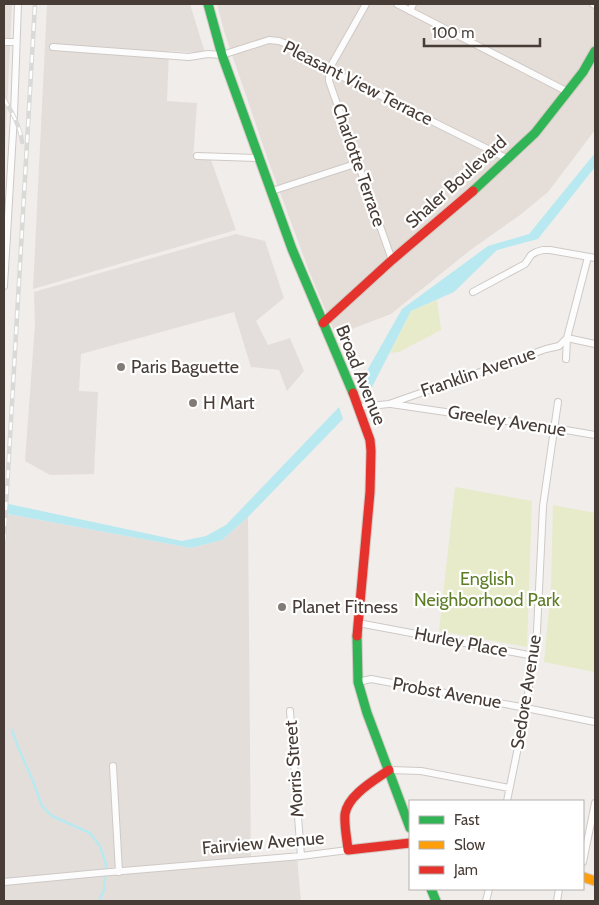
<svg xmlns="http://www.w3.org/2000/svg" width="599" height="905" viewBox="0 0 599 905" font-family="Cabin,sans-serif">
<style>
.residential{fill:#e5ddd7}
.industrial{fill:#e4dedb}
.green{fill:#e7ebc9}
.parking{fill:#e3dedb}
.water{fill:#b9e9f0}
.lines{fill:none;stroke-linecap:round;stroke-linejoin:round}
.stream{stroke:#b9e9f0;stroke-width:2.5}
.street-casing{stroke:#cec9c6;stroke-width:8}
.fast-casing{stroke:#d2c9c2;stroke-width:11}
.slow-casing{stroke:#d2c9c2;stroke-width:11}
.jam-casing{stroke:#d2c9c2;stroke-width:11}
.street{stroke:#fdfcfc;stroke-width:6}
.fast{stroke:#30b455;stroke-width:9}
.slow{stroke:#ff9f0a;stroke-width:9}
.jam{stroke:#e5322d;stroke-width:9}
.rail-casing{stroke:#d9d9d8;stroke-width:4.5}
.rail{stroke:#fff;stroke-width:2.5;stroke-dasharray:8;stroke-linecap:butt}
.poi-dot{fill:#827a75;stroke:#fff;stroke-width:2}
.labels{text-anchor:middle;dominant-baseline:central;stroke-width:4.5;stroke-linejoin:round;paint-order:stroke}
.street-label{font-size:18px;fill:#473c36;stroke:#fff}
.poi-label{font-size:18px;fill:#473c36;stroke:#fff;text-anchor:start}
.park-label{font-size:18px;fill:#5d7c26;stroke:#fff}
</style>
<rect width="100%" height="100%" fill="#f1edea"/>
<path class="residential" d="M217 4H595V130L548 192 520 215 469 251 391 314 336 335 309 271 268 160 225 34Z"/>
<path class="industrial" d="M4 4H12L4 174Z
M47 4H190L205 53 169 51 167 101 197 103 193 159 211 160 236 230 33 289Z
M4 515H13L191 548 222 540 248 517 251 861 297 857 301 901H4Z"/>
<path class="green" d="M437 300 441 330 399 352 390 353 411 311Z
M455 487 532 501 527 647 439 631Z
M553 505 595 513V672L544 662 551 588Z"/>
<path class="parking" d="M236 234 265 241 284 298 256 321 268 345 290 338 304 371 287 391 279 370 251 367 234 312 81 354 79 391 98 392 94 474 50 475 25 461 35 324 34 292Z"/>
<path class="water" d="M595 153V167L538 239 497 250 454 292 411 311 370 391 364 376 402 309 488 246 529 234Z
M339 407 343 419 248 517 222 540 191 548 13 515 4 514V503L182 541 206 536 226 525Z"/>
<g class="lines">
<path class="stream" d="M12 730 18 747 33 781 42 806 52 816 90 833 100 846 106 864 104 890 99 901"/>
<g class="street-casing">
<path id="street" d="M366 4 332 64 329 74V81L392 260
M397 4 568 92
M593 4 595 5
M410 11 413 4
M4 42H16
M53 47 189 57 208 54 222 55 269 40 279 41 289 45 329 70 508 159
M197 156 259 158
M272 191 358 163
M4 286 14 115 18 4
M473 292 525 264 531 255 536 252 543 250H550L595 258
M566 359 567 338 588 257
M391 404 554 428 595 435
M359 407 389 404 546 349 559 346 567 338 595 344
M358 623 534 656
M358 682 371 679 526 708 595 722
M290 711 301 856
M113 766 119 872
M389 770 421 771 509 788
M507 801 526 708 537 631 543 506 558 402
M583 862 595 803
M4 882 99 873 301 856 348 850
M486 901 489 889
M557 901 559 889"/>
</g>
<g class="fast-casing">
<path id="fast" d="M208 4 222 55 292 249 353 393
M473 191 535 133 583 72 595 51
M357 636 358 682 367 713 410 828
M431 889 436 901"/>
</g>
<g class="slow-casing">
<path id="slow" d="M583 877 595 881"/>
</g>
<g class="jam-casing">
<path id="jam" d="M323 323 392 260 473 191
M353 393 370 440 371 451 370 492 357 636
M348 850 410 843
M348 850C347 838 344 826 345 814 348 795 375 780 389 770"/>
</g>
<use href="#street" class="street"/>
<use href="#fast" class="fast"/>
<use href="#slow" class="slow"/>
<use href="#jam" class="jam"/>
<g class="rail-casing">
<path id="rail" d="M4 99C12 112 20 126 22 142
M4 542 35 4"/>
</g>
<use href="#rail" class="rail"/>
</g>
<g class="poi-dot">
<circle cx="121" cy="367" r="5"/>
<circle cx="193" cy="403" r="5"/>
<circle cx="282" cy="607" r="5"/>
</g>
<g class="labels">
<g class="street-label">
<text transform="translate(358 83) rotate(27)">Pleasant View Terrace</text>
<text transform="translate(359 165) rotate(71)">Charlotte Terrace</text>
<text transform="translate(456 182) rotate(-42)">Shaler Boulevard</text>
<text transform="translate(478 372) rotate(-19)">Franklin Avenue</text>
<text transform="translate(361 375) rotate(68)">Broad Avenue</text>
<text transform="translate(507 421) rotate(9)">Greeley Avenue</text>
<text transform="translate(461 642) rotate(11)">Hurley Place</text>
<text transform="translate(526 692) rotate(-81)">Sedore Avenue</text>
<text transform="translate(447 693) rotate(10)">Probst Avenue</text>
<text transform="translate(294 769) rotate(-94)">Morris Street</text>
<text transform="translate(263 843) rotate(-5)">Fairview Avenue</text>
</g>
<g class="poi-label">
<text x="131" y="367">Paris Baguette</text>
<text x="203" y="403">H Mart</text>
<text x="292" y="607">Planet Fitness</text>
</g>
<g class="park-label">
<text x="487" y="579">English<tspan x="487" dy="21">Neighborhood Park</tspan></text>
</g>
</g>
<rect width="599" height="905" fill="none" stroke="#473c36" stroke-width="10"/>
<rect x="409" y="800" width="175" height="90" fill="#ffffff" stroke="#b5b1af"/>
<rect x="419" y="816" width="25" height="8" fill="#30b455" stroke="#b5b1af"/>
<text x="454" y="825" font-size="15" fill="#473c36">Fast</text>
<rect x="419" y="841" width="25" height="8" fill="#ff9f0a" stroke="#b5b1af"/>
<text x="454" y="850" font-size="15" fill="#473c36">Slow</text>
<rect x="419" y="866" width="25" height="8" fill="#e5322d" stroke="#b5b1af"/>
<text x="454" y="875" font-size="15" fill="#473c36">Jam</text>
<path d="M424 38v8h116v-8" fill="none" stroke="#473c36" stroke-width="2.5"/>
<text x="432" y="38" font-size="15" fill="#473c36" stroke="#ffffff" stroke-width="4" paint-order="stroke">100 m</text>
</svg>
